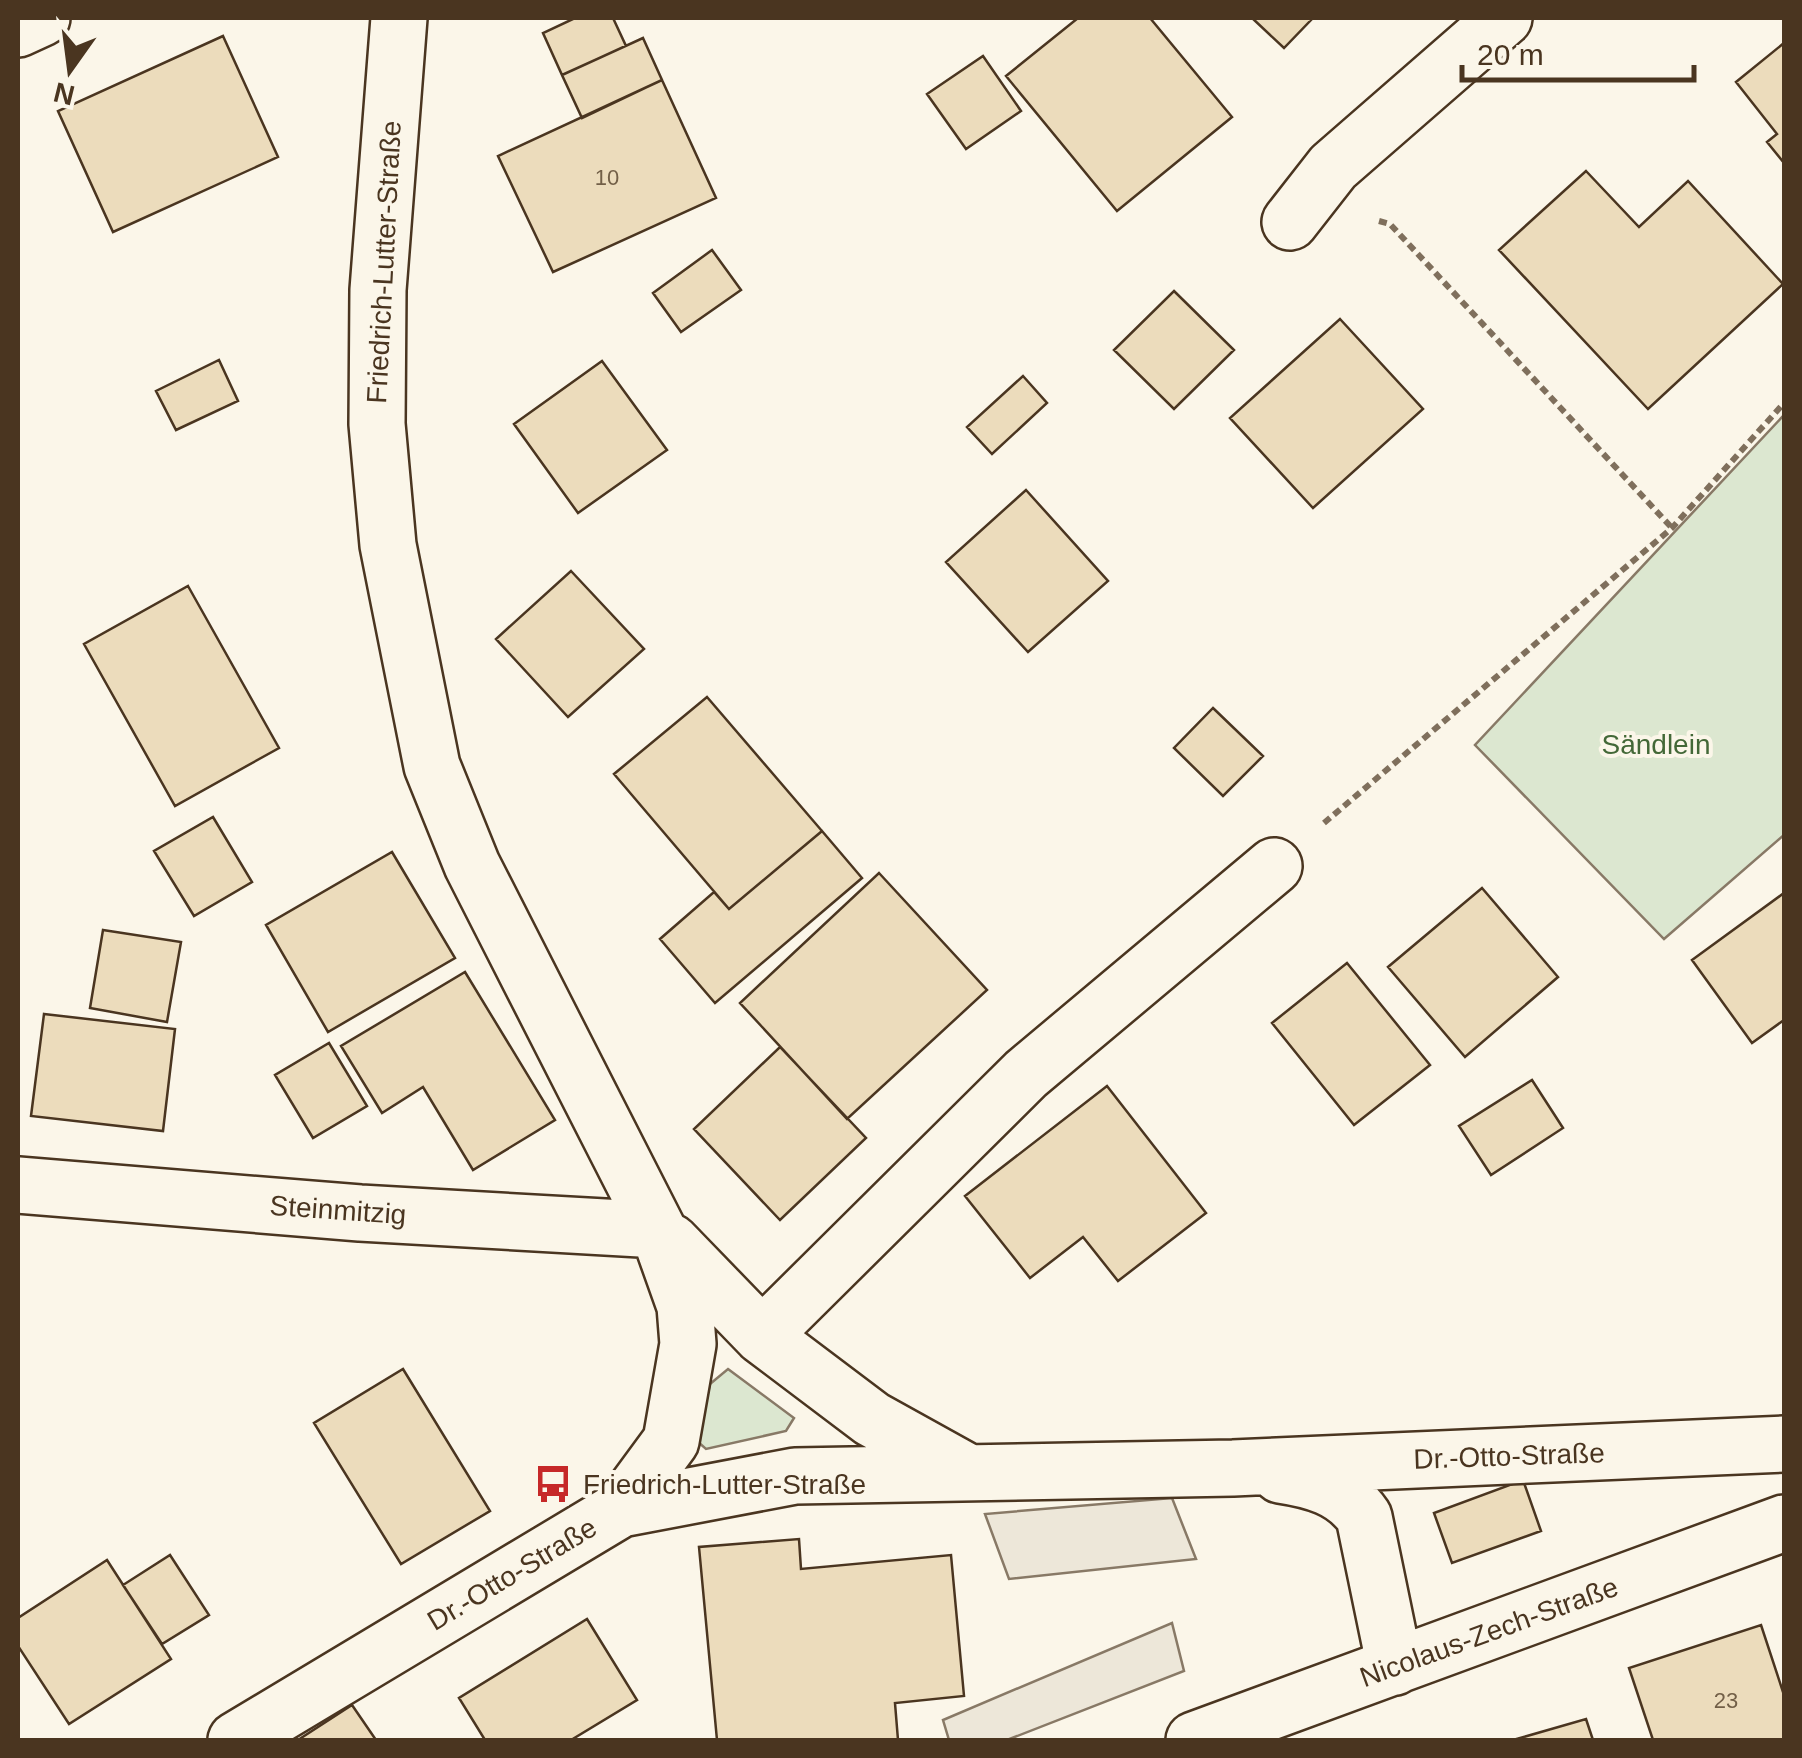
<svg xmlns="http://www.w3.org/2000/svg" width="1802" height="1758" viewBox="0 0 1802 1758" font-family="Helvetica,sans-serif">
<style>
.green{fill:#dce7d0;stroke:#887966;stroke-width:2.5}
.parking{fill:#ede7d9;stroke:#887966;stroke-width:2.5}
.building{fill:#ecdcbc;stroke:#4a3520;stroke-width:2.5}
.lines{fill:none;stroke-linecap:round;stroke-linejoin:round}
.minor-casing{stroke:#4a3520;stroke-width:60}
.path{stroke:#7f6f5c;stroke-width:6;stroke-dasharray:8 5;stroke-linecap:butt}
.minor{stroke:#fbf6e9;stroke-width:55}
.labels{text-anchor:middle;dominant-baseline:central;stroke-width:8;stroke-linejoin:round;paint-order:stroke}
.number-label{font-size:22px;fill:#725f47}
.street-label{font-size:28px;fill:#4a3520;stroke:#fbf6e9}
.park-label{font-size:28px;fill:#436837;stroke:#fbf6e9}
.poi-label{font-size:28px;fill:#4a3520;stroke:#fbf6e9;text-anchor:start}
</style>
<rect width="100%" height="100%" fill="#fbf6e9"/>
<path class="green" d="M1784 415V835L1664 939 1475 745Z
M728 1369 794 1418 786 1431 706 1449 697 1441 710 1384Z"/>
<path class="parking" d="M1172 1498 1196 1559 1009 1579 985 1514Z
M1172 1623 1184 1671 1007 1740H949L943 1720Z"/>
<path class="building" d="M575 18H613L626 46 562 75 543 33Z
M1078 18H1150L1232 117 1117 211 1006 76Z
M1252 18H1308L1311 20 1284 48Z
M223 36 278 157 113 232 58 111Z
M643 38 662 80 582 118 562 75Z
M1784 43V163L1767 142 1777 134 1736 82Z
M983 56 1021 111 966 149 927 94Z
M662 80 716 198 553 272 498 156Z
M1586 171 1639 227 1688 181 1783 284 1648 409 1499 250Z
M712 250 741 290 681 332 653 293Z
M1174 291 1234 350 1174 409 1114 350Z
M1340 319 1423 409 1313 508 1230 418Z
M219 360 238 401 176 430 156 391Z
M602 361 667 450 578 513 514 424Z
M1023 376 1047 403 992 454 967 427Z
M1026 490 1108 581 1028 652 946 562Z
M571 571 644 649 568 717 496 639Z
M188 586 279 748 175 806 84 644Z
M707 697 822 831 729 909 614 774Z
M1213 708 1263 756 1223 796 1174 748Z
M213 817 252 882 194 916 154 851Z
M822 831 862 878 715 1003 660 939 714 892 729 909Z
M392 852 455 958 328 1032 266 925Z
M879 873 987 990 847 1119 740 1003Z
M1482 888 1558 977 1465 1057 1388 967Z
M1784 893V1020L1752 1043 1692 960Z
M103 930 181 942 167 1022 90 1008Z
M1347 963 1430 1065 1354 1125 1272 1023Z
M465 972 555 1120 473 1170 423 1087 382 1113 341 1046Z
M44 1014 175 1029 163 1131 31 1116Z
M329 1043 367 1106 313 1138 275 1075Z
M780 1047 866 1138 780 1220 694 1129Z
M1532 1080 1563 1128 1491 1175 1459 1126Z
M1107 1086 1206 1213 1118 1281 1083 1237 1030 1278 965 1196Z
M403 1369 490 1511 401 1564 314 1423Z
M1523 1480 1541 1531 1452 1563 1434 1513Z
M799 1539 801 1569 951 1555 964 1696 895 1703 898 1740H717L699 1547Z
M170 1555 209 1615 162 1644 123 1585Z
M107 1560 171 1659 69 1724 18 1646V1618Z
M587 1619 637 1700 571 1740H485L459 1698Z
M1761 1625 1784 1695V1740H1653L1629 1668Z
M352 1705 376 1740H298Z
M1586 1719 1593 1740H1513Z"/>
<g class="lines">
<g class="minor-casing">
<path id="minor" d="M399 18 378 290 377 424 388 545 432 766 472 865 658 1230 685 1306 688 1344 671 1441 621 1509
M18 29 42 18
M1290 222 1333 167 1504 18
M18 1185 360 1213 658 1230
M671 1242 762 1336 872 1419 964 1470
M762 1336 1026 1074 1274 866
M1280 1475C1313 1480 1344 1488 1364 1517L1395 1667
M236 1740 621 1509 795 1476 1233 1468 1784 1444
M1194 1740 1784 1523"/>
</g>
<path class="path" d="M1379 221 1390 224 1672 528
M1324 823 1672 528 1784 403"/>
<use href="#minor" class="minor"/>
</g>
<defs>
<g id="bus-bare" transform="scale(3)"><path d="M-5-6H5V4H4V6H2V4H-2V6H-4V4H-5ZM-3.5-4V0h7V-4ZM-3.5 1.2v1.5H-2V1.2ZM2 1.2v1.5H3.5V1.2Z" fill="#c62828" stroke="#fbf6e9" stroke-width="2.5" paint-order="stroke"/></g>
</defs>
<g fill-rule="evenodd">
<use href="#bus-bare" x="553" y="1484"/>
</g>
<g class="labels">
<g class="number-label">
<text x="607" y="177">10</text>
<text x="1726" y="1700">23</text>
</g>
<g class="street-label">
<text transform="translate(384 262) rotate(-87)">Friedrich-Lutter-Straße</text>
<text transform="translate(338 1210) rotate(4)">Steinmitzig</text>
<text transform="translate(1509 1456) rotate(-2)">Dr.-Otto-Straße</text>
<text transform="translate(512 1574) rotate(-31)">Dr.-Otto-Straße</text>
<text transform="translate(1489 1632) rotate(-20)">Nicolaus-Zech-Straße</text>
</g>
<g class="park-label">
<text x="1656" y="744">Sändlein</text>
</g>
<g class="poi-label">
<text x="583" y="1484">Friedrich-Lutter-Straße</text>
</g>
</g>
<rect width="1802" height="1758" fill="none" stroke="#4a3520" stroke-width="40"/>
<g transform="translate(70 70) rotate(194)" stroke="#fbf6e9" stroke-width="8" paint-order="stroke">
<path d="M0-8L18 38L0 25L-18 38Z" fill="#4a3520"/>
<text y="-15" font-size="28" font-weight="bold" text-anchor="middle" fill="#4a3520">N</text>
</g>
<path d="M1462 65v15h232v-15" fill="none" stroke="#4a3520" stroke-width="5"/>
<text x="1477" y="65" font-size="30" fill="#4a3520" stroke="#fbf6e9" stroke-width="8" paint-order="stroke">20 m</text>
</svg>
